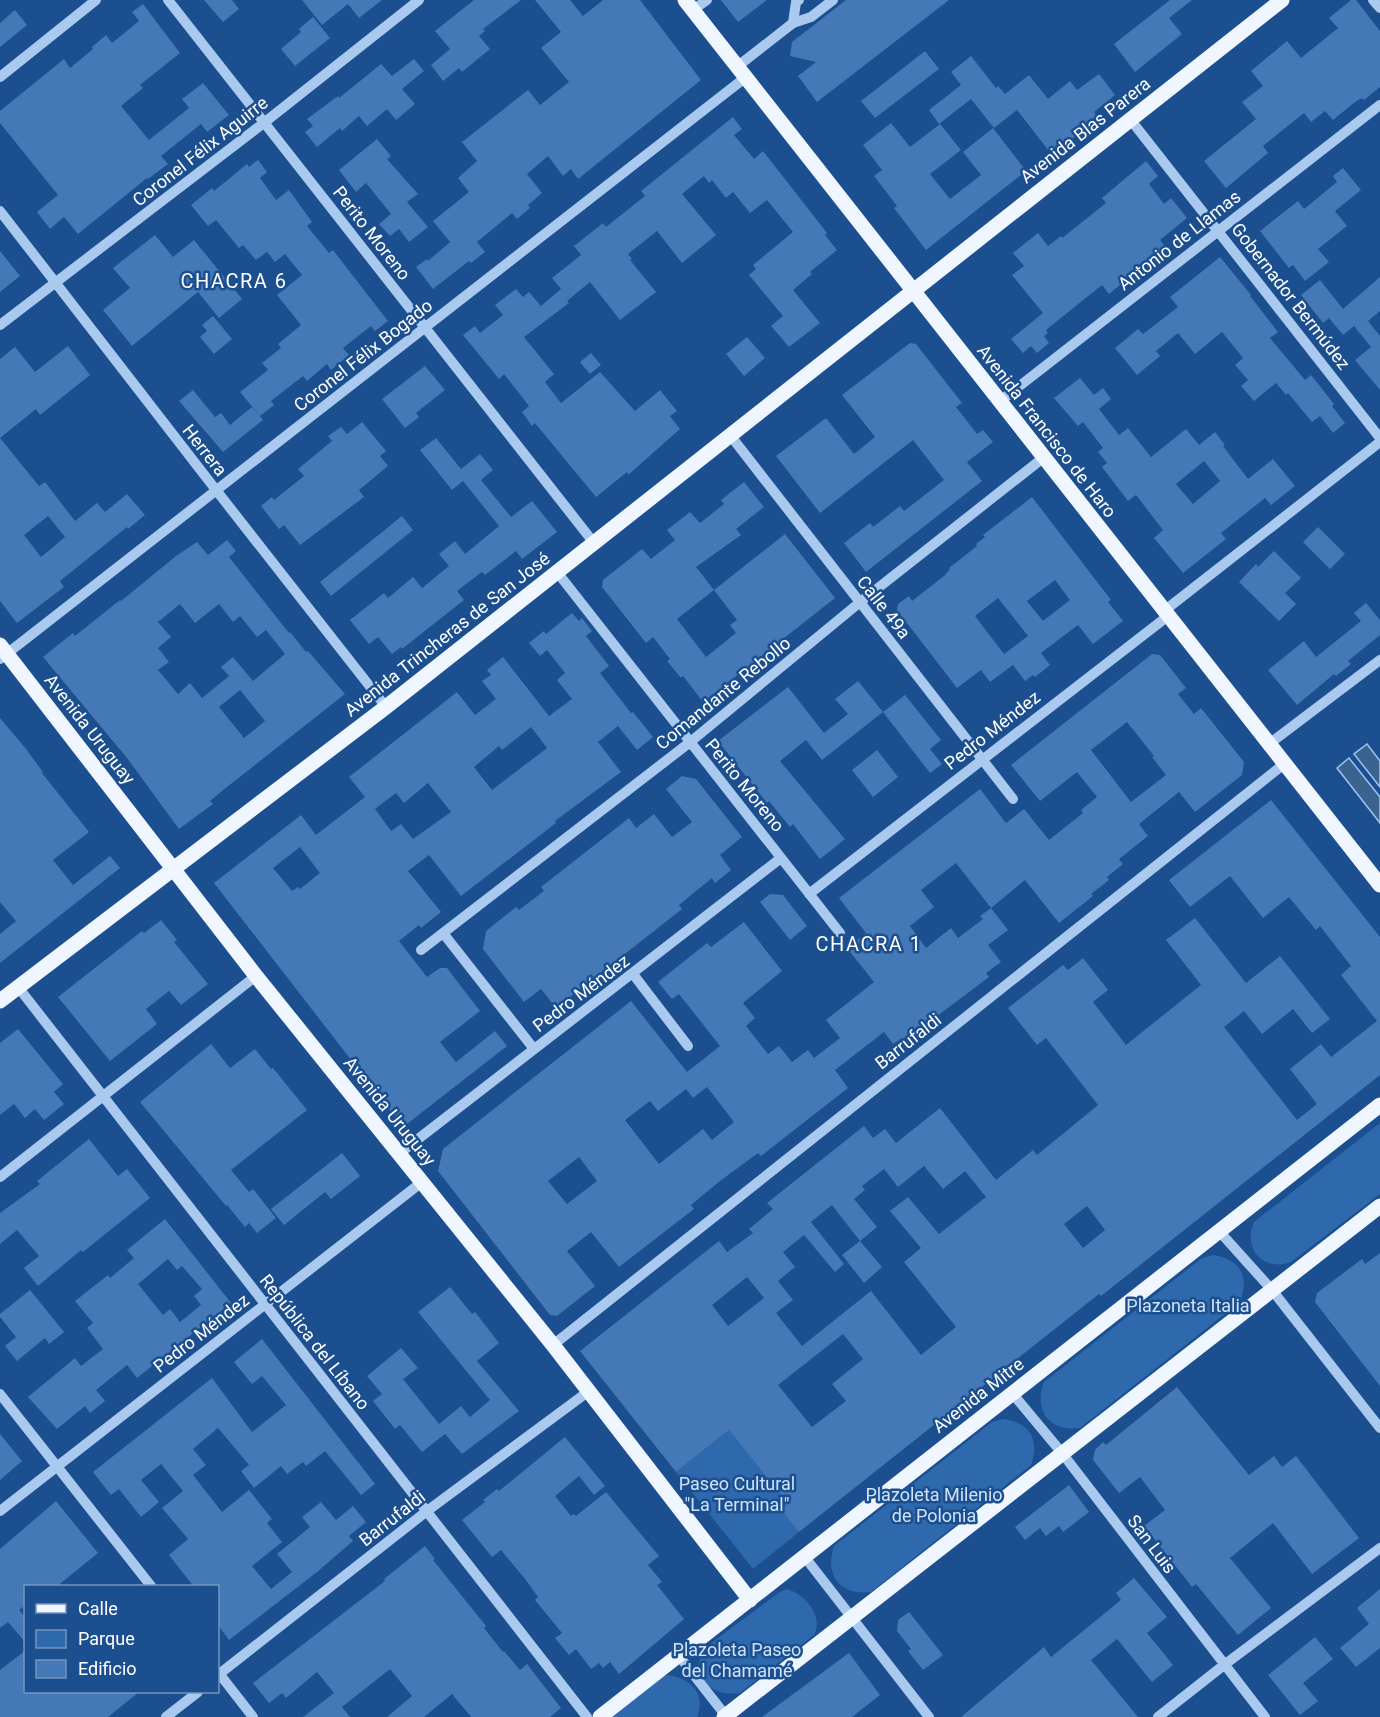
<svg xmlns="http://www.w3.org/2000/svg" width="1380" height="1717" viewBox="0 0 1380 1717" font-family="Roboto,sans-serif">
<style>
.green{fill:#2e69ad}
.water{fill:#3c6290;stroke:#9cc4f0;stroke-width:1.5}
.building{fill:#4478b7;fill-rule:evenodd}
.lines{fill:none;stroke-linecap:round;stroke-linejoin:round}
.minor{stroke:#a9c9ee;stroke-width:10}
.major{stroke:#f0f6ff;stroke-width:15}
.labels{text-anchor:middle;dominant-baseline:central;stroke-width:5;stroke-linejoin:round;paint-order:stroke}
.street-label{font-size:18px;fill:#fff;stroke:#1b4f8f}
.park-label{font-size:18px;fill:#cfe3fa;stroke:#1b4f8f}
.neighbourhood-label{font-size:20px;letter-spacing:1.5px;fill:#fff;stroke:#1b4f8f}
</style>
<rect width="100%" height="100%" fill="#1b4f8f"/>
<path class="green" d="M1380 1123V1194L1291 1262C1264 1272 1242 1249 1254 1222Z
M1213 1255C1240 1259 1250 1276 1240 1302L1080 1428C1050 1432 1033 1411 1044 1382L1202 1258Z
M1003 1419C1030 1422 1040 1440 1031 1465L871 1592C840 1596 824 1575 834 1546L992 1422Z
M729 1430 788 1504 799 1532 753 1569 676 1472Z
M787 1589C805 1594 824 1616 814 1635L740 1693C711 1697 691 1678 703 1649L780 1592Z
M668 1675C690 1678 707 1694 697 1717H612L615 1711 657 1678Z"/>
<path class="water" d="M1367 744 1380 761V787L1354 754Z
M1349 758 1380 797V823L1337 768Z"/>
<path class="building" d="M204 0H232L239 9 223 22Z
M302 0H382L359 18 348 4 322 25Z
M474 0H521L483 29 485 31 479 36 490 49 462 72 459 68 443 81 431 65 450 49 435 31Z
M535 0H570L583 16 603 0H640L701 80 578 179 571 169 563 176 548 156 527 174 542 193 528 205 530 208 517 219 512 213 477 242 485 252 471 263 469 261 433 289 416 267 427 259 428 261 450 242 433 221 469 192 458 178 477 161 462 142 528 90 540 105 569 82 541 48 561 32Z
M721 0H767L738 22Z
M846 0H949L817 102 798 76 816 62 790 56 792 42Z
M1170 0H1192L1169 18 1182 34 1135 72 1114 44Z
M1351 0H1356L1380 31V87L1364 100 1362 98 1355 102 1333 120 1325 111 1311 122 1304 113 1263 146 1268 153 1226 188 1204 161 1256 119 1242 102 1263 86 1251 71 1287 41 1301 58 1338 28 1329 18Z
M143 4 180 53 140 85 143 88 121 106 149 140 189 108 182 99 203 83 229 115 207 132 201 124 161 156 168 164 148 179 147 178 78 234 64 217 50 229 37 212 58 195 0 123V111L64 59 70 68 93 49 92 47 106 35 112 43 139 21 132 12Z
M15 10 27 25 0 47V23Z
M313 17 330 38 295 66 281 49 301 32 299 29Z
M925 51 939 69 875 118 861 101Z
M971 56 996 88 998 86 1005 94 1029 75 1048 99 1070 81 1077 90 1099 74 1115 95 1094 112 1098 118 1052 155 1017 110 994 128 971 99 939 124 929 110 961 85 951 72Z
M414 59 424 71 402 89 415 104 396 120 387 109 367 126 359 116 342 131 340 128 317 147 305 132 313 126 307 119 338 96 339 98 381 64 392 76Z
M733 117 742 129 734 135 754 159 763 151 827 233 825 235 837 250 810 272 812 274 793 290 820 323 789 347 771 326 783 316 749 275 756 269 753 265 793 232 767 200 750 213 733 192 726 198 712 180 709 183 704 176 682 194 716 235 682 263 657 231 628 254 632 259 630 260 656 292 620 320 590 282 567 301 569 303 524 337 554 374 545 382 561 403 600 372 635 411 660 390 677 411 670 416 680 429 628 475 627 472 596 497 535 423 532 426 522 412 529 406 504 374 499 379 463 335 475 326 480 333 503 315 495 305 516 289 523 297 529 292 541 306 561 289 552 278 581 255 574 246 603 223 606 227 645 196 641 191Z
M891 123 910 147 940 124 961 150 930 174 950 199 981 175 963 152 993 128 1026 171 926 250 894 208 897 206 874 176 882 170 863 145Z
M377 139 391 156 387 159 418 194 407 202 428 227 409 242 399 229 390 236 379 224 391 214 366 183 356 192 339 170Z
M258 160 267 172 260 178 276 200 289 190 312 222 307 226 329 253 333 250 388 321 375 331 371 326 343 348 349 355 331 370 327 364 307 381 303 376 271 401 274 405 260 416 240 392 268 370 262 363 281 348 278 344 301 325 277 295 302 275 285 254 275 262 267 252 256 260 243 245 239 248 216 220 208 226 191 205 212 188 214 191 247 164 249 167Z
M1146 161 1158 176 1149 184 1164 204 1171 198 1187 218 1160 240 1169 251 1153 264 1150 260 1109 294 1102 285 1046 330 1048 333 1044 336 1049 343 1037 353 1031 346 1023 353 1011 339 1043 313 1012 275 1024 266 1013 253 1038 233 1048 246 1061 236 1062 238 1106 203 1102 198Z
M1343 168 1361 190 1335 211 1347 226 1318 249 1329 262 1305 281 1293 265 1289 268 1260 231 1298 201 1304 209 1337 182 1333 176Z
M155 235 173 257 194 240 242 299 219 318 198 292 132 346 103 310 130 288 113 268Z
M0 251 20 276 0 292Z
M1220 257 1251 295 1250 296 1278 332 1270 338 1305 380 1311 375 1334 404 1332 406 1345 423 1333 433 1320 416 1312 422 1288 393 1286 395 1276 383 1254 401 1241 386 1248 380 1235 365 1243 358 1222 332 1195 354 1178 333 1156 351 1160 356 1137 375 1115 348 1138 329 1143 334 1178 307 1170 297Z
M1380 277V311L1368 321 1380 336V390L1355 360 1371 347 1354 326 1343 335 1329 318 1323 323 1301 295 1320 280 1343 309Z
M213 316 232 339 214 354 200 337 207 331 202 325Z
M747 337 765 358 744 376 726 354Z
M910 343 916 344 962 403 956 407 977 434 983 430 993 442 967 462 982 481 866 572 844 543 870 523 873 527 900 506 904 511 944 480 913 440 820 513 776 456 826 418 854 454 875 437 842 395Z
M68 346 90 375 40 415 36 409 0 438V359L15 347 35 372Z
M591 353 601 365 590 374 580 362Z
M425 366 445 390 416 413 419 417 405 428 382 399Z
M1080 378 1094 395 1103 388 1111 399 1099 409 1119 435 1128 428 1151 457 1186 429 1199 445 1215 432 1225 445 1223 446 1248 479 1273 459 1295 486 1271 505 1265 498 1221 533 1226 539 1183 573 1154 538 1163 530 1136 495 1128 501 1102 467 1107 463 1098 452 1103 448 1083 422 1078 426 1054 398ZM1204 461 1220 481 1193 504 1176 484Z
M193 390 215 417 221 413 230 425 252 407 263 420 223 452 179 401Z
M362 422 386 451 380 456 388 466 359 490 364 497 300 545 284 525 279 529 261 506 272 497 274 500 304 476 298 469 332 441 328 436 341 427 347 434Z
M0 438 39 486 45 482 75 521 97 503 105 512 127 494 145 515 128 529 127 527 60 581 64 587 17 623 0 601ZM48 516 65 537 41 557 24 535Z
M436 438 461 469 480 454 493 470 481 480 511 517 532 501 557 532 522 559 516 551 485 575 482 572 457 591 464 600 402 649 401 647 392 654 378 637 369 644 350 620 384 593 388 598 413 577 422 588 449 566 439 554 455 541 465 554 499 526 463 481 452 490 420 450Z
M744 482 764 507 736 529 741 535 696 567 714 590 785 534 835 598 703 702 683 676 681 678 667 661 670 659 653 637 646 643 602 587 603 580 642 549 651 559 675 540 667 530 690 512 700 523 724 504 721 500ZM714 590 737 620 730 625 736 633 706 657 677 619Z
M1032 497 1111 600 1108 602 1123 621 1093 644 1078 625 1041 653 1050 665 1035 677 1033 675 1025 681 1013 665 990 682 981 670 957 688 897 610 898 604 909 596 912 601 944 576 950 569 949 568 977 546 976 544 985 537 983 535ZM1055 580 1070 600 1043 621 1027 601ZM998 598 1028 636 1004 654 975 616Z
M402 516 413 530 331 596 320 582Z
M1318 527 1345 554 1330 569 1303 542Z
M227 540 236 551 229 557 289 633 290 632 306 652 308 651 345 694 227 787 210 801 213 804 179 829 127 758 43 657 73 633 75 636 120 600 121 601 176 556 197 542 208 555ZM180 604 195 623 219 604 233 622 240 616 257 637 266 630 285 654 253 681 233 657 221 667 229 676 202 698 190 683 178 694 158 670 169 662 158 648 171 637 158 622ZM240 690 265 721 244 738 219 707Z
M1274 551 1301 578 1285 593 1296 604 1279 621 1239 582 1256 564 1258 567Z
M1366 603 1380 620V635L1348 661 1351 664 1336 676 1334 674 1297 705 1268 670 1304 641 1316 657 1361 621 1354 613Z
M572 613 579 621 582 618 592 631 586 636 609 666 600 673 631 713 633 712 653 737 637 750 618 726 598 742 621 772 555 821 556 823 461 896 429 855 408 871 441 912 421 928 419 925 399 941 427 977 440 968H447L480 1011 440 1042 456 1062 495 1031 507 1046 407 1124 400 1123 214 883 301 815 316 835 365 797 349 777 457 692 475 715 496 699 482 681 491 675 487 670 503 657 549 716 572 699 557 680 565 673 547 650 540 656 529 643 544 631 546 634ZM531 727 547 748 492 790 474 767 499 746 502 750ZM428 783 451 812 413 839 401 824 391 831 375 809 396 793 404 803ZM300 847 320 873 300 889 298 887 292 891 273 868Z
M1152 654 1160 655 1186 688 1178 694 1194 714 1201 708 1244 762 1242 775 1195 812 1179 792 1139 824 1148 836 1119 859 1123 864 1107 877 1109 880 1091 894 1093 896 1059 923 1025 880 991 908 1008 930 988 945 1001 962 986 973 989 977 932 1020 933 1021 906 1043 902 1038 893 1044 884 1032 835 1070 848 1088 761 1156 758 1153 720 1181 691 1205 694 1209 619 1267 591 1232 567 1251 595 1286 557 1316 550 1315 438 1171 443 1149 631 1001 687 1072 720 1046 679 994 672 999 658 982 707 943 711 947 744 922 782 971 743 1003 755 1018 746 1026 768 1054 779 1046 792 1062 808 1050 814 1058 840 1038 826 1020 874 982 847 948 866 933 839 898 980 789 1006 823 1024 809 1049 840 1083 813 1081 810 1097 797 1077 772 1040 801 1011 765ZM1127 722 1154 756 1152 757 1166 775 1131 802 1091 750ZM956 863 991 908 980 916 983 919 958 938 951 928 926 948 910 926 934 907 921 890ZM707 1087 734 1122 712 1140 703 1129 659 1164 625 1120 650 1101 658 1111 686 1089 693 1098ZM579 1157 597 1181 567 1204 548 1181Z
M858 681 883 712 822 760 806 740 780 761 845 839 820 859 793 824 790 827 769 801 767 803 718 741 788 687 824 733 848 714 835 699Z
M905 695 941 740 930 749 942 764 930 773 883 712Z
M0 718 26 749 43 772 42 773 89 832 53 860 73 885 110 856 120 868 0 963V934L16 921 0 902Z
M877 750 898 777 873 797 852 770Z
M682 776 696 779 742 837 720 855 731 870 715 883 712 878 679 905 682 909 556 1008 541 989 524 1002 483 949 486 931 516 907 519 910 544 891 541 887 629 818 636 828 654 814 672 837 692 822 666 789Z
M1271 800 1380 937V1075L1101 1296 1099 1294 799 1532 781 1509 788 1504 729 1430 676 1472 580 1351 719 1241 727 1252 753 1233 749 1229 773 1209 767 1203 864 1126 873 1138 885 1129 896 1143 940 1108 996 1180 1033 1150 1037 1155 1070 1128 1098 1105 1046 1038 1037 1045 1008 1008 1063 965 1068 970 1083 958 1108 990 1093 1002 1126 1045 1201 985 1166 940 1195 918 1246 983 1280 956 1330 1019 1312 1033 1293 1009 1262 1034 1244 1011 1224 1027 1297 1120 1317 1104 1290 1069 1321 1044 1331 1057 1377 1021 1341 975 1351 966 1320 926 1316 930 1289 897 1263 918 1230 876 1190 907 1169 880ZM924 1166 943 1189 965 1171 986 1197 939 1234 908 1197 890 1211 921 1248 904 1262 956 1327 921 1355 871 1291 802 1346 776 1313 793 1300 778 1281 795 1267 783 1252 804 1235 835 1272 844 1264 811 1222 832 1205 860 1241 877 1227 854 1199 865 1190 862 1186 884 1169 898 1187ZM1087 1206 1105 1230 1083 1248 1064 1224ZM747 1277 764 1298 728 1326 712 1305ZM843 1334 863 1359 832 1384 846 1401 812 1427 778 1385Z
M770 894 783 895 807 926 790 940 760 902Z
M161 920 177 940 174 942 208 984 181 1005 169 991 146 1009 157 1024 110 1061 58 997 142 931 144 933Z
M18 1029 63 1084 54 1092 64 1104 44 1120 35 1109 25 1118 14 1104 0 1115V1043Z
M211 1044 230 1068 255 1049 271 1069 273 1068 307 1110 231 1170 249 1192 253 1189 276 1218 257 1233 249 1223 245 1227 227 1205 226 1206 140 1102Z
M89 1139 118 1176 127 1169 150 1198 83 1252 81 1250 38 1286 24 1268 39 1256 17 1230 0 1244V1213L40 1184 37 1181Z
M342 1153 360 1176 331 1199 325 1192 284 1225 271 1209Z
M165 1219 231 1303 137 1378 127 1365 96 1390 105 1401 90 1413 85 1406 57 1429 28 1397 75 1358 81 1366 103 1349 87 1328 93 1323 75 1301 108 1275 110 1278 134 1258 127 1250ZM168 1259 177 1270 182 1266 202 1289 194 1296 201 1305 180 1322 170 1309 163 1315 138 1284Z
M860 1241 882 1267 864 1283 842 1255Z
M1380 1253V1386L1315 1302 1317 1293 1362 1259 1365 1264Z
M450 1287 472 1314 475 1312 499 1343 477 1361 519 1411 462 1454 445 1434 422 1452 400 1425 395 1429 373 1401 382 1394 367 1376 401 1348 418 1368 403 1379 439 1424 461 1406 470 1417 490 1400 418 1312Z
M30 1290 64 1332 49 1344 45 1338 17 1361 5 1346 16 1337 0 1317V1314Z
M262 1339 375 1484 361 1495 325 1451 306 1466 303 1462 287 1474 281 1466 254 1488 241 1471 249 1465 218 1428 193 1449 206 1465 193 1475 222 1512 249 1490 272 1519 267 1523 282 1542 252 1566 271 1589 292 1572 277 1554 310 1527 302 1517 321 1502 336 1520 353 1506 366 1522 349 1536 353 1541 317 1572 229 1640 218 1625V1587H194L169 1555 188 1539 162 1508 183 1491 161 1464 141 1480 159 1502 141 1517 119 1489 111 1495 93 1472 212 1378 252 1432 286 1405 262 1376 252 1384 234 1362Z
M1177 1387 1249 1475 1274 1456 1282 1467 1296 1456 1359 1538 1312 1574 1273 1523 1230 1558 1271 1608 1238 1635 1196 1584 1192 1587 1144 1526 1165 1510 1140 1477 1119 1493 1093 1460 1095 1450 1103 1442 1106 1445Z
M0 1434 22 1461 0 1480Z
M565 1437 605 1486 594 1495 579 1476 555 1496 571 1516 574 1514 576 1516 606 1492 659 1556 648 1565 662 1582 657 1585 684 1619 619 1674 610 1662 603 1668 599 1663 591 1669 576 1649 569 1655 555 1638 562 1633 535 1600 538 1597 525 1579 501 1550 492 1557 462 1520 485 1502 483 1500 497 1489 499 1491Z
M1069 1485 1089 1512 1063 1532 1059 1526 1046 1536 1040 1528 1025 1540 1015 1527Z
M56 1501 98 1553 56 1587H26V1605L19 1610 26 1618V1643L8 1622 0 1628V1549Z
M425 1546 435 1559 433 1560 486 1626 484 1628 503 1652 504 1651 520 1670 527 1664 561 1708 550 1717H471L452 1694 424 1717H387L412 1696 390 1669 342 1707 350 1717H303L334 1693 317 1672 286 1698 282 1693 269 1703 253 1683 385 1581 384 1579Z
M1134 1578 1167 1617 1147 1633 1173 1665 1152 1682 1117 1639 1091 1660 1138 1717H961L1044 1647 1051 1657 1121 1600 1116 1593Z
M1380 1589V1648L1356 1667 1340 1648 1369 1624 1357 1608Z
M909 1612 943 1655 923 1670 908 1651 911 1649 897 1631 898 1620Z
M1315 1637 1333 1659 1303 1683 1318 1701 1300 1715 1268 1675Z
M26 1650V1692H139L108 1717H0V1670Z
M849 1653 880 1695 852 1717H762Z"/>
<g class="lines">
<path class="minor" d="M168 0 594 543
M1373 0 1380 8
M693 10 707 0
M793 23 796 2 799 0
M738 66 793 23 811 17 833 0
M0 77 96 0
M1130 119 1380 438
M0 211 216 490 386 707
M0 325 265 122 419 0
M999 402 1380 105
M730 435 1013 799
M557 572 840 933
M1164 611 1380 442
M0 659 746 77
M1269 744 1380 660
M809 894 1168 616
M443 933 534 1049
M421 950 689 743 859 603 1043 458
M633 974 688 1046
M18 987 587 1717
M400 1153 781 858
M0 1177 256 976
M1219 1231 1272 1290 1380 1428
M553 1345 1284 764
M1012 1393 1062 1453 1265 1717
M0 1394 151 1586
M0 1511 422 1182
M804 1556 929 1717
M679 1656 726 1716
M218 1672 253 1717
M218 1675 427 1511 589 1391
M166 1717 198 1692
M1158 1717 1224 1665 1380 1548"/>
<path class="major" d="M685 0 1380 885
M0 645 256 976 553 1345 750 1600
M0 1001 386 707 1282 0
M600 1717 1380 1105
M724 1717 1380 1206"/>
</g>
<g class="labels">
<g class="street-label">
<text transform="translate(1085 130) rotate(-38)">Avenida Blas Parera</text>
<text transform="translate(200 151) rotate(-38)">Coronel Félix Aguirre</text>
<text transform="translate(372 233) rotate(52)">Perito Moreno</text>
<text transform="translate(1179 240) rotate(-38)">Antonio de Llamas</text>
<text transform="translate(1291 296) rotate(52)">Gobernador Bermúdez</text>
<text transform="translate(363 355) rotate(-38)">Coronel Félix Bogado</text>
<text transform="translate(1047 431) rotate(52)">Avenida Francisco de Haro</text>
<text transform="translate(205 450) rotate(52)">Herrera</text>
<text transform="translate(884 607) rotate(52)">Calle 49a</text>
<text transform="translate(447 634) rotate(-38)">Avenida Trincheras de San José</text>
<text transform="translate(723 693) rotate(-39)">Comandante Rebollo</text>
<text transform="translate(90 729) rotate(52)">Avenida Uruguay</text>
<text transform="translate(992 730) rotate(-38)">Pedro Méndez</text>
<text transform="translate(745 785) rotate(51)">Perito Moreno</text>
<text transform="translate(581 993) rotate(-37)">Pedro Méndez</text>
<text transform="translate(908 1041) rotate(-38)">Barrufaldi</text>
<text transform="translate(390 1111) rotate(51)">Avenida Uruguay</text>
<text transform="translate(201 1333) rotate(-38)">Pedro Méndez</text>
<text transform="translate(315 1342) rotate(52)">República del Líbano</text>
<text transform="translate(978 1395) rotate(-38)">Avenida Mitre</text>
<text transform="translate(392 1518) rotate(-38)">Barrufaldi</text>
<text transform="translate(1152 1544) rotate(53)">San Luis</text>
</g>
<g class="park-label">
<text x="1188" y="1305">Plazoneta Italia</text>
<text x="737" y="1483">Paseo Cultural<tspan x="737" dy="21">"La Terminal"</tspan></text>
<text x="934" y="1494">Plazoleta Milenio<tspan x="934" dy="21">de Polonia</tspan></text>
<text x="737" y="1649">Plazoleta Paseo<tspan x="737" dy="21">del Chamamé</tspan></text>
</g>
<g class="neighbourhood-label">
<text x="234" y="281">CHACRA 6</text>
<text x="869" y="944">CHACRA 1</text>
</g>
</g>
<rect x="24" y="1585" width="195" height="108" fill="#1b4f8f" stroke="#7695bc" stroke-width="1.5"/>
<rect x="36" y="1604" width="30" height="9" fill="#f0f6ff" stroke="#7695bc" stroke-width="1.5"/>
<text x="78" y="1615" font-size="18" fill="#ffffff">Calle</text>
<rect x="36" y="1630" width="30" height="18" fill="#2e69ad" stroke="#7695bc" stroke-width="1.5"/>
<text x="78" y="1645" font-size="18" fill="#ffffff">Parque</text>
<rect x="36" y="1660" width="30" height="18" fill="#4478b7" stroke="#7695bc" stroke-width="1.5"/>
<text x="78" y="1675" font-size="18" fill="#ffffff">Edificio</text>
</svg>
